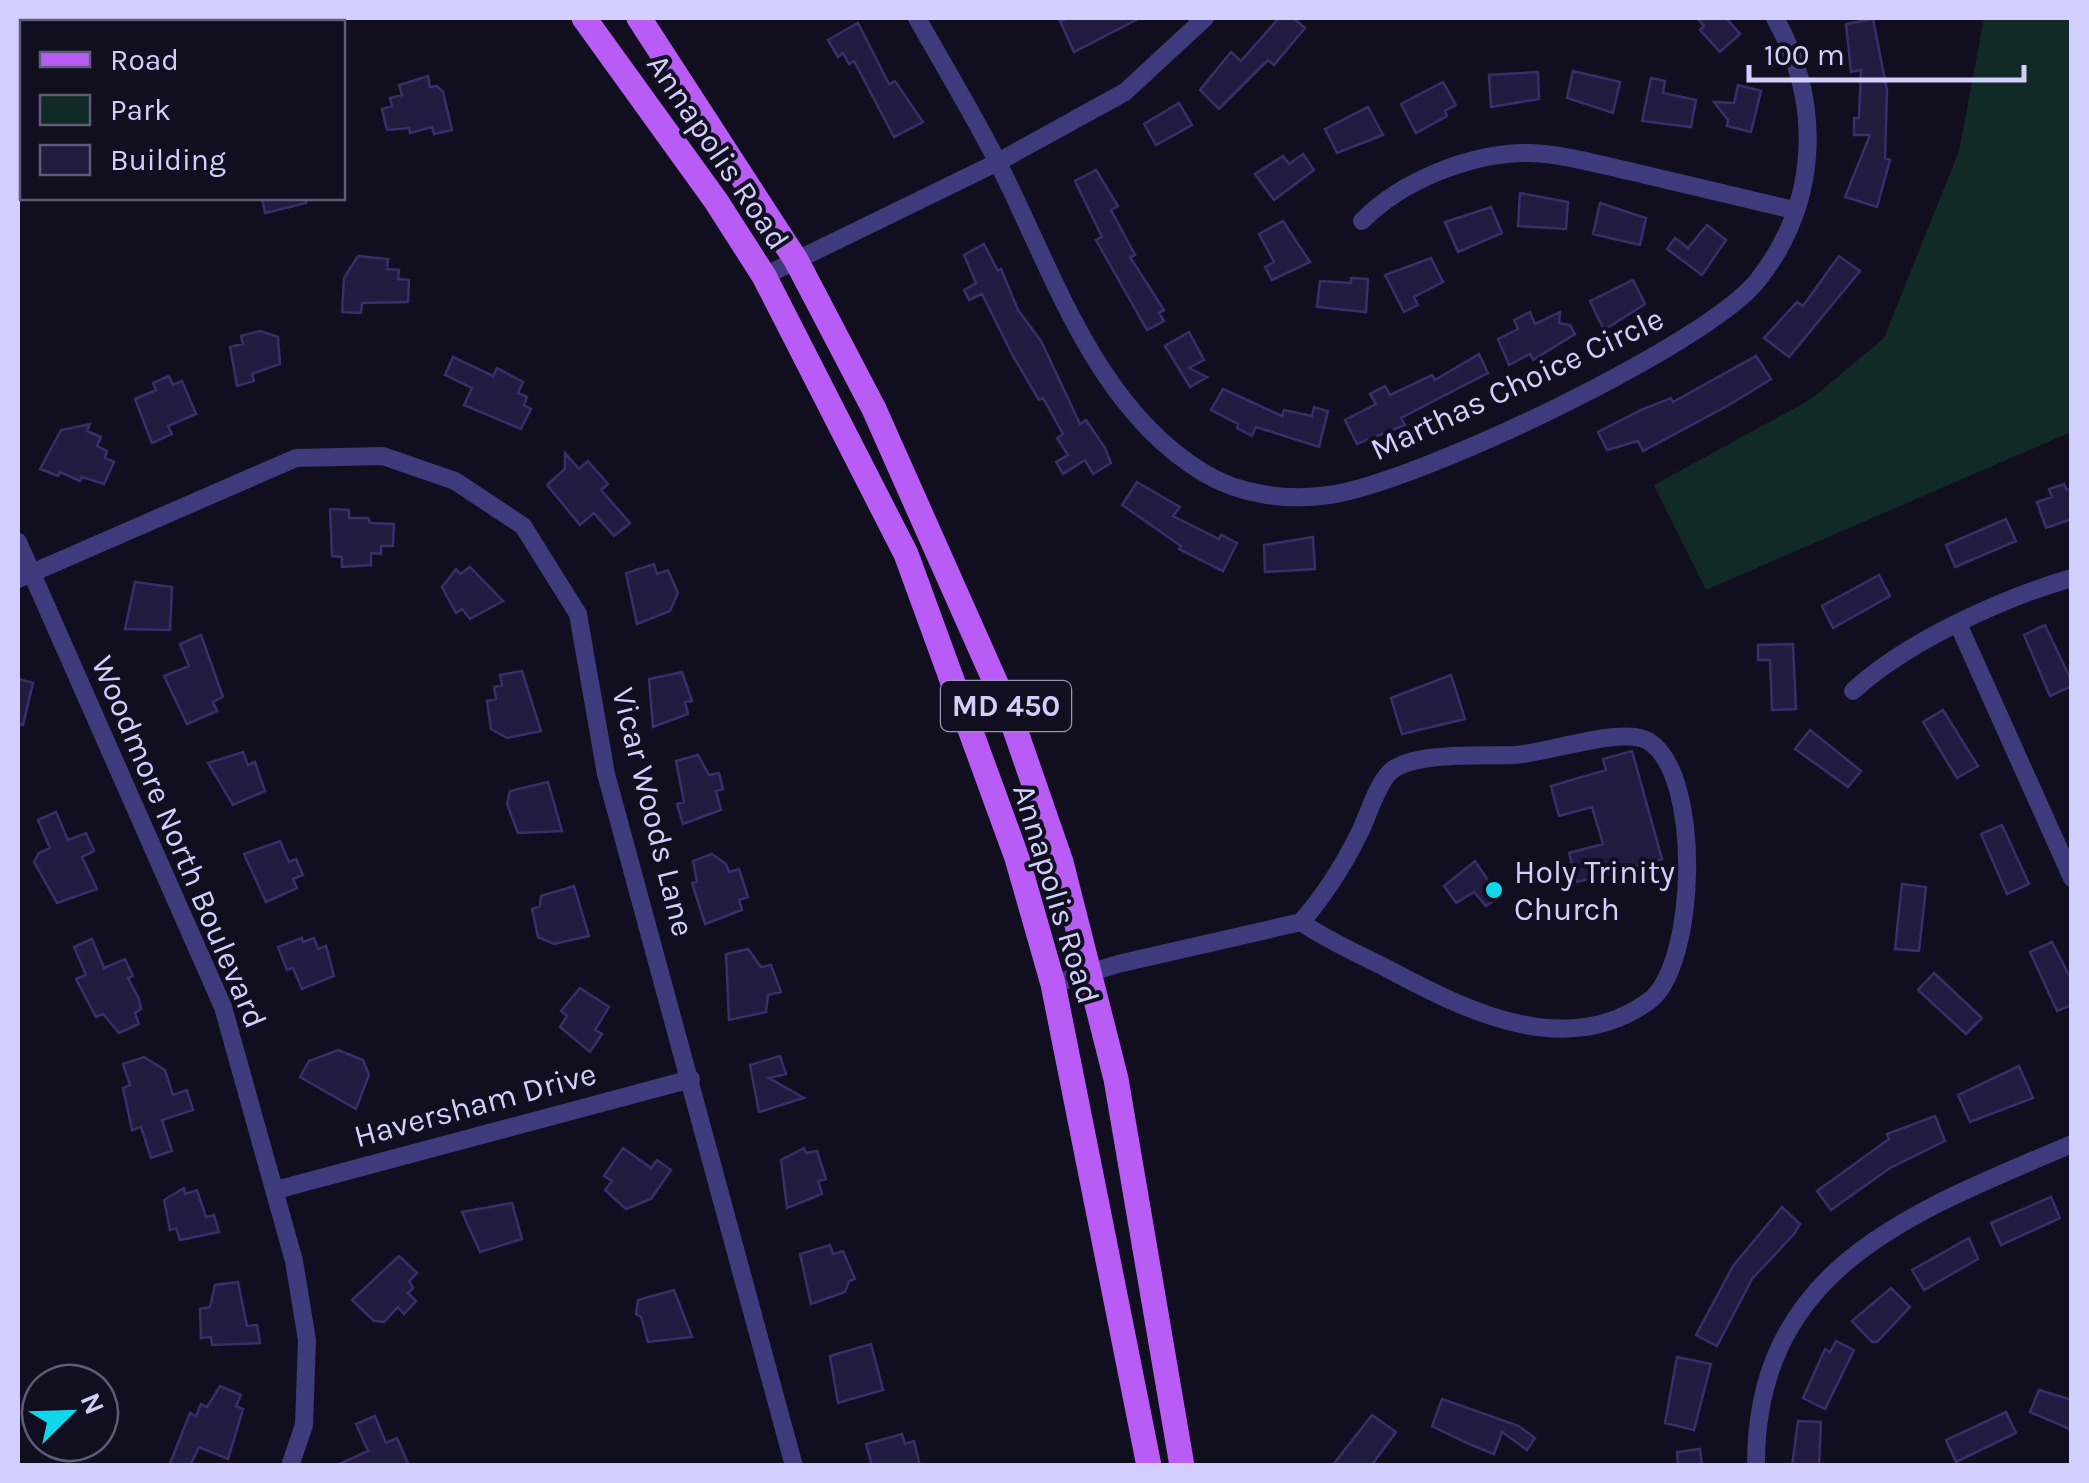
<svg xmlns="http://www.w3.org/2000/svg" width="2089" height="1483" viewBox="0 0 2089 1483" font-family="Karla,sans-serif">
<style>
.green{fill:#112927}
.building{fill:#211b3f;stroke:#392e69;stroke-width:2.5}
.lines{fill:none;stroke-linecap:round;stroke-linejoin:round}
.street{stroke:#3d3b7b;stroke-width:18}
.primary{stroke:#b95cf5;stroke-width:25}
.poi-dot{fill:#0ed8e9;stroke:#100e1f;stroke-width:4}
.labels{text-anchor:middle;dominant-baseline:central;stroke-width:8;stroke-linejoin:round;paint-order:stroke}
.shield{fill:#100e1f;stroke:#9895ba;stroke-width:2.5}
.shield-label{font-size:30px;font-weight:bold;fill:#d3cffc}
.street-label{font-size:32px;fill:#d3cffc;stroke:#100e1f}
.poi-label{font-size:32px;fill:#d3cffc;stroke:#100e1f;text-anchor:start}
</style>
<rect width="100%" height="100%" fill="#100e1f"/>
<path class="green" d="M1984 18H2071V432L1706 590 1654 485 1811 399 1884 338 1959 151Z"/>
<path class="building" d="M1068 18H1140L1074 52 1060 21Z
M1279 18H1293L1305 28 1274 65 1268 60 1219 109 1200 90 1231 52 1241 61Z
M1697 18H1726L1740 34 1720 52 1700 30 1704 26Z
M1873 19 1887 90 1885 158 1890 160 1877 207 1845 197 1870 135H1854V118H1859L1861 70 1851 72 1846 24Z
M858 23 889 84 895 81 923 122 894 137 854 61 849 64 843 53 838 57 828 40Z
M1573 71 1620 82 1613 113 1567 98Z
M1538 72 1539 99 1491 107 1489 75Z
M428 76 430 87 437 86 443 92 452 130 434 134 432 127 410 133 409 128 387 130 382 109 392 106 390 98 402 95 399 85Z
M1651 78 1665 81 1663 93 1696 100 1691 127 1642 121Z
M1443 82 1456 105 1445 111 1447 116 1416 133 1401 104Z
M1738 85 1761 91 1751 132 1727 126 1728 120 1714 102 1734 103Z
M1179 103 1192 125 1156 145 1144 124Z
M1368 107 1383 135 1337 153 1325 129Z
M1303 154 1314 170 1274 200 1255 174 1283 156 1289 164Z
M1096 170 1118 206 1111 210 1135 255 1130 257 1164 310 1159 313 1164 321 1147 330 1096 240 1102 237 1075 181Z
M1520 193 1568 202 1566 229 1518 226Z
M262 198H306V203L265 213Z
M1600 203 1646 218 1640 245 1593 234Z
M1491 207 1502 233 1458 252 1445 222Z
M1283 221 1310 262 1272 280 1265 267 1274 262 1259 234Z
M1707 225 1726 240 1702 275 1667 249 1675 238 1688 248Z
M984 244 998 271 1001 269 1018 310 1041 341 1080 424 1086 420 1105 448 1111 463 1093 474 1085 460 1063 474 1056 462 1068 455 1057 438 1063 434 1043 398 1039 400 1013 356 982 294 969 300 964 290 976 283 964 255Z
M358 256 388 259 387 269 399 270 398 279 409 280 408 302 362 303 361 313 342 312 344 278Z
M1839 256 1860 271 1789 357 1764 338 1797 302 1803 306Z
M1431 258 1443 282 1414 297 1418 305 1404 312 1385 275Z
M1351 278 1368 279 1366 312 1317 307 1320 281 1351 283Z
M1633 280 1645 304 1604 330 1590 301Z
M1530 312 1535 324 1560 312 1559 323 1570 325 1575 334 1533 360 1530 354 1509 365 1498 339 1518 329 1514 320Z
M260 331 278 337 280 364 252 374 254 381 237 386 230 347 243 344 241 336Z
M1189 332 1204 360 1189 368 1207 377 1190 387 1165 346Z
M1479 354 1488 373 1401 418 1405 425 1357 444 1345 420 1376 404 1370 394 1385 386 1390 395 1432 375 1435 380Z
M1756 356 1771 379 1729 405 1643 451 1638 441 1607 450 1598 432 1641 410 1671 398 1673 402Z
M453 357 493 376 497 368 523 382 518 393 527 397 524 405 531 409 521 429 464 405 472 388 445 375Z
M169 376 173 385 182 381 196 414 168 426 172 434 152 443 135 399 156 390 153 383Z
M1223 389 1282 416 1284 410 1312 416 1314 407 1328 411 1319 447 1256 427 1252 436 1237 428 1238 424 1211 410Z
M90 424 87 431 101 437 97 446 107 451 105 458 114 462 104 484 82 477 80 481 60 472 58 476 40 469 61 430Z
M565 453 579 469 588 461 608 484 601 490 630 523 614 536 594 513 580 525 547 485 565 469Z
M1137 482 1180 507 1173 516 1219 539 1221 535 1237 543 1223 571 1179 549 1181 546 1122 505Z
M2064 484 2067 490 2072 488V519L2046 528 2037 502 2052 497 2049 489Z
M330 509 349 510V518H368L370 523 394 524 393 546H381V554L371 553V565L342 567V557L332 556Z
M2006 519 2016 541 1955 567 1946 545Z
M1313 537 1315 569 1265 572 1264 545Z
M654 564 657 574 668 570 678 593 670 611 637 624 626 573Z
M470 567 503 601 470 619 462 609 456 613 442 587 456 569 460 574Z
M1879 575 1890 596 1833 628 1822 606Z
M135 582 172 587 170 630 125 629Z
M2045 625 2072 682V686L2050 696 2024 635Z
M201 635 223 697 213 702 217 711 187 724 164 676 189 666 180 644Z
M1793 644 1796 709 1772 710 1770 660H1758V645Z
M522 671 541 731 507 738 491 729 487 701 496 699 494 687 502 685 500 675Z
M682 672 692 701 685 702 688 714 653 727 649 679Z
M1451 675 1465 719 1402 734 1391 698Z
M18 679 33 683 23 725 18 724Z
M1943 710 1978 766 1957 778 1923 722Z
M1810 730 1861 771 1848 787 1795 749Z
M1632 751 1662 859 1577 882 1569 853 1603 844 1592 807 1559 816 1551 786 1606 770 1603 759Z
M243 752 248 765 255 762 265 791 233 805 208 763Z
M698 755 709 775 719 773 723 789 716 791 721 810 683 824 677 804 684 802 676 761Z
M548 782 562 831 518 833 507 804 510 791Z
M56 812 68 840 86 833 94 851 82 857 97 889 57 903 34 862 39 853 50 848 38 820Z
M2002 825 2029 884 2007 894 1981 834Z
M280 841 289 862 296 859 303 875 293 879 297 888 266 902 244 854Z
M712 854 726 864 729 872 739 869 748 897 739 900 742 910 705 924 692 883 697 882 693 861Z
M1475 861 1499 897 1486 906 1474 892 1456 903 1444 886Z
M1902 884 1926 887 1919 951 1895 949Z
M574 886 589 936 554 944 538 937 532 909 540 906 541 896Z
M302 938 303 942 314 938 318 949 326 946 334 976 302 989 293 968 287 970 278 947Z
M92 939 104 968 125 959 133 976 128 978 139 999 141 1009 135 1013 139 1024 119 1033 103 1014 96 1017 76 979 86 975 74 947Z
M2052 942 2072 981V1005L2057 1011 2030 952Z
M748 949 761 967 771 965 781 992 768 995 766 1012 729 1020 726 954Z
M1934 973 1982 1018 1966 1034 1918 990Z
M580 988 609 1007 595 1030 602 1034 590 1052 560 1027 567 1016 561 1011Z
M338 1050 363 1060 369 1075 356 1109 300 1077 309 1061Z
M780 1056 786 1074 769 1078 804 1098 759 1112 750 1065Z
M144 1057 165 1070 173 1095 187 1090 193 1110 162 1120 172 1151 151 1158 141 1127 132 1130 123 1088 130 1085 123 1064Z
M2019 1066 2033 1098 1970 1122 1958 1095Z
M1935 1116 1945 1141 1890 1168 1831 1210 1817 1191 1889 1139 1887 1134Z
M623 1148 651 1168 657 1160 671 1170 651 1199 626 1209 605 1190 612 1181 604 1176Z
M804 1148 806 1153 817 1151 826 1179 818 1181 822 1194 787 1208 781 1160Z
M184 1188 185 1194 197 1190 206 1217 214 1215 219 1232 180 1240 176 1228 170 1230 164 1200Z
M2051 1197 2060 1218 2001 1245 1991 1223Z
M512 1203 522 1239 480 1252 462 1212Z
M1782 1207 1800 1224 1794 1234 1752 1279 1717 1346 1696 1335 1733 1266Z
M1969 1238 1978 1259 1924 1290 1912 1270Z
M830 1245 833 1254 843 1251 855 1279 849 1281 845 1292 811 1304 800 1254Z
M399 1256 417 1273 409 1281 413 1288 408 1293 416 1301 404 1314 398 1307 384 1322 374 1321 352 1300Z
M238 1282 247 1326 257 1325 260 1343 212 1345 211 1337 201 1338 200 1309 210 1307 215 1285Z
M1891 1288 1910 1307 1877 1342H1872L1852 1321Z
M674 1290 692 1337 648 1342 641 1317 636 1314 638 1300Z
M1836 1341 1854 1350 1825 1409 1803 1398 1825 1349 1830 1352Z
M871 1344 883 1390 838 1403 830 1356Z
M1677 1357 1711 1364 1694 1430 1665 1423Z
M220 1386 241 1395 236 1406 243 1409 228 1459 199 1447 190 1466H169L190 1413 196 1416 201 1404 207 1407Z
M2039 1390 2072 1400V1430L2030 1412Z
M1442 1399 1519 1426 1535 1438 1527 1450 1502 1432 1494 1454 1469 1444 1432 1426Z
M2006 1412 2016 1433 1956 1462 1946 1440Z
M1372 1415 1396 1432 1371 1466H1332Z
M375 1416 386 1443 397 1438 409 1466H335L368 1451 356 1424Z
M1798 1421 1821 1422 1819 1466H1792Z
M902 1434 905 1444 914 1441 920 1466H872L866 1444Z
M1700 1449 1702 1466H1678L1677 1452Z"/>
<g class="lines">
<path class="street" d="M917 18C944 66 973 114 998 163 1053 271 1095 408 1204 473 1240 495 1288 501 1329 495 1414 484 1707 345 1758 280 1820 201 1822 102 1775 18
M1362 221C1402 180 1473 152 1530 153 1563 154 1597 164 1629 171 1684 184 1739 197 1794 210
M764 276 998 162 1125 92 1205 18
M18 542 223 1007 294 1261 307 1340 304 1425 290 1466
M18 579 296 458 383 456 455 481 523 526 578 614 606 774 794 1466
M1959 626 2072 878
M1853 691C1906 642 2002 598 2072 578
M1053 984 1118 964 1301 922C1325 895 1343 866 1359 834 1368 816 1376 787 1389 773 1410 751 1485 756 1515 755 1548 753 1622 726 1648 741 1703 773 1697 966 1649 1001 1566 1061 1467 1011 1388 969 1359 954 1328 941 1301 922
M276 1190 691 1079
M1756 1466C1755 1265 1916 1211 2072 1144"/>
<path class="primary" d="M584 18 716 201 764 276 906 554 1017 858 1053 984 1149 1466
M639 18 796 260 874 409 1010 715 1061 862 1116 1079 1182 1466"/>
</g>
<circle class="poi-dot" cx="1494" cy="890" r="10"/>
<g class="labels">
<rect class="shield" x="941" y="681" width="130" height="50" rx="8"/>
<g class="shield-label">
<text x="1006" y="706">MD 450</text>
</g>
<g class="street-label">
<text transform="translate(718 152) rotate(56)">Annapolis Road</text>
<text transform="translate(1517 384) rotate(-25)">Marthas Choice Circle</text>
<text transform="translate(653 812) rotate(76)">Vicar Woods Lane</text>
<text transform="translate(179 842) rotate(67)">Woodmore North Boulevard</text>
<text transform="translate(1056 894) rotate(73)">Annapolis Road</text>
<text transform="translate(475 1105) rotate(-15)">Haversham Drive</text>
</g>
<g class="poi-label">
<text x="1514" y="872">Holy Trinity<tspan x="1514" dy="37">Church</tspan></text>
</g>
</g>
<rect width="2089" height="1483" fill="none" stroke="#d3cffc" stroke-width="40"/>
<rect x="20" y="20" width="325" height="180" fill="#100e1f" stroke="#5e5b77" stroke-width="2.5"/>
<rect x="40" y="52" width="50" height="15" fill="#b95cf5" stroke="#5e5b77" stroke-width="2.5"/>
<text x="110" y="70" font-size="30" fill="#d3cffc">Road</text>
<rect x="40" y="95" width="50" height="30" fill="#112927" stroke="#5e5b77" stroke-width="2.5"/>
<text x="110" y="120" font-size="30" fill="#d3cffc">Park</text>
<rect x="40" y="145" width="50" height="30" fill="#211b3f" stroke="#5e5b77" stroke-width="2.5"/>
<text x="110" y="170" font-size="30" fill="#d3cffc">Building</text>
<g transform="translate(70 1413) rotate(67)"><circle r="48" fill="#100e1f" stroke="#5e5b77" stroke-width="2.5"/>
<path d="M0-8L18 38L0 25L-18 38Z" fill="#0ed8e9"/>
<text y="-15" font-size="28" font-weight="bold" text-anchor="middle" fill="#d3cffc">N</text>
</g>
<path d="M1749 65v15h275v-15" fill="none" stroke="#d3cffc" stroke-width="5"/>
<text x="1764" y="65" font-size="30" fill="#d3cffc" stroke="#100e1f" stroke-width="8" paint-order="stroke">100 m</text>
</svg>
